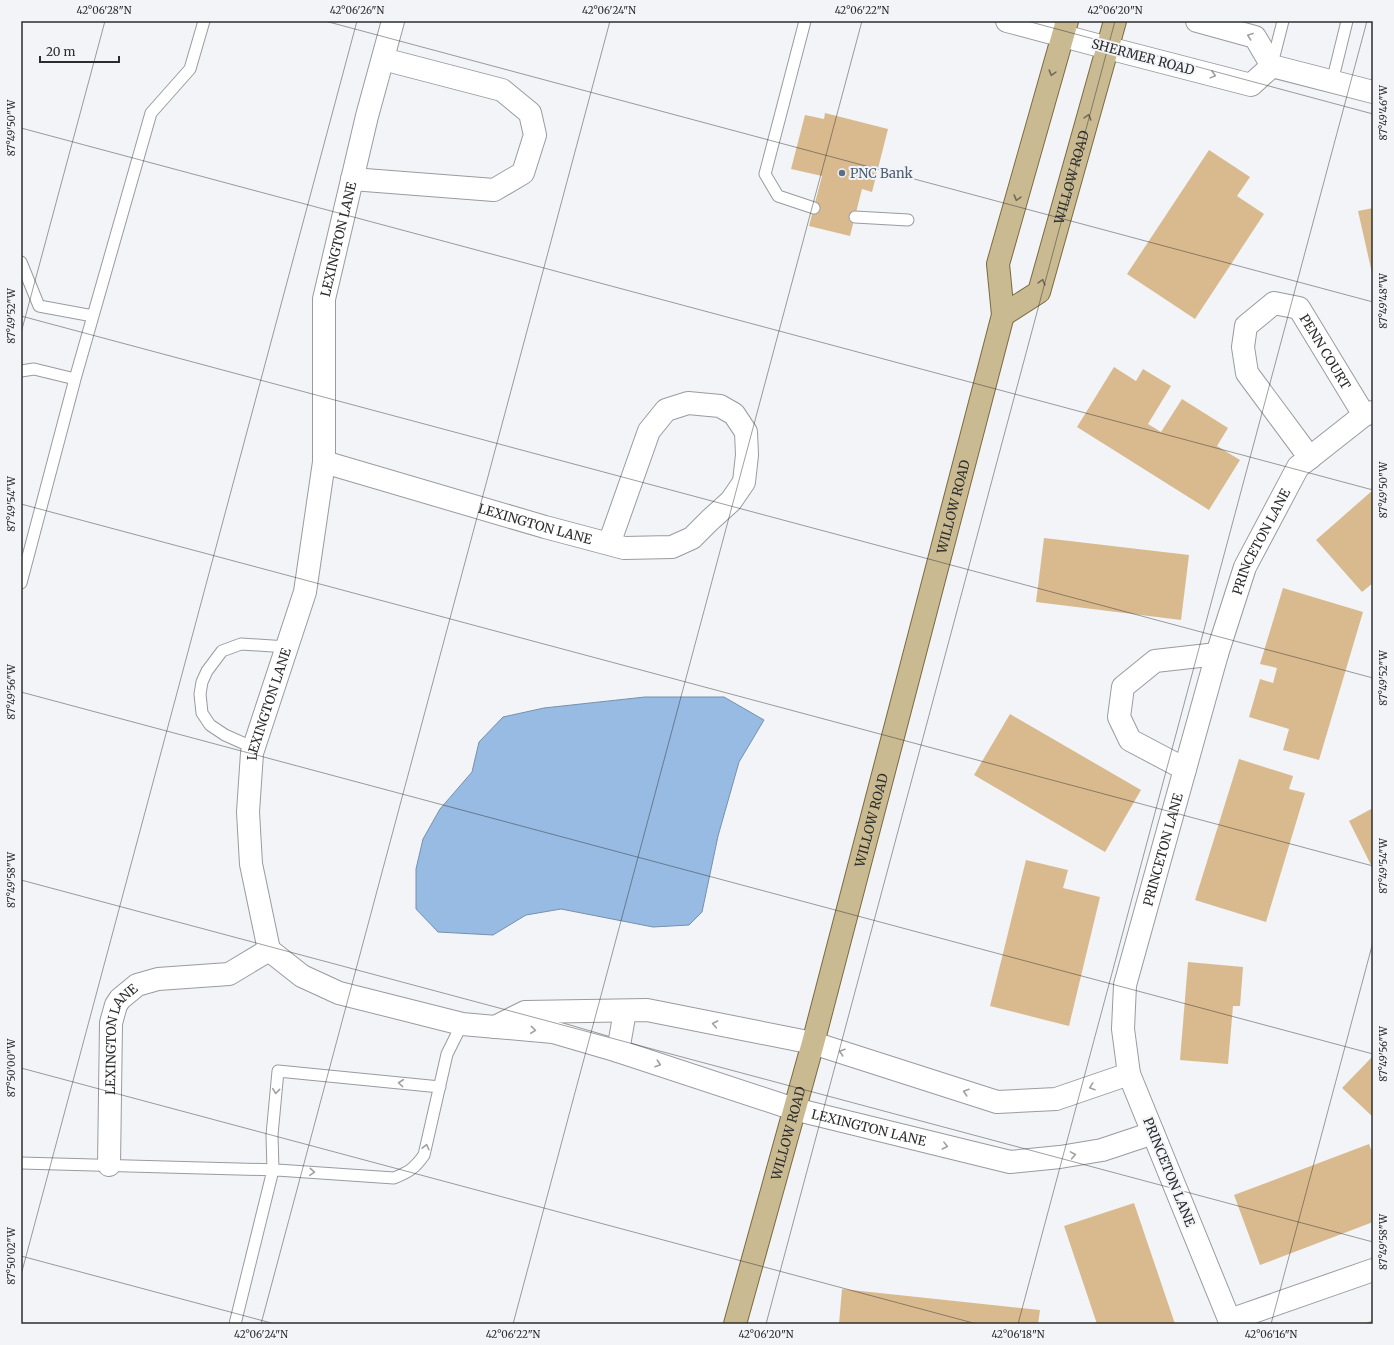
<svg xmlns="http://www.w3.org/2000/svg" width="1394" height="1345" viewBox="0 0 1394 1345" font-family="Merriweather,serif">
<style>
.water{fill:#97bbe2;stroke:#7790ac}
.building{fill:#d9ba8e}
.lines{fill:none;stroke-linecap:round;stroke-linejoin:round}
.service-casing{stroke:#999b9f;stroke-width:13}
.minor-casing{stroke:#999b9f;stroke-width:24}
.tertiary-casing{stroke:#999b9f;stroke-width:24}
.secondary-casing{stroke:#999b9f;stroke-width:24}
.primary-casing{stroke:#7c6a3f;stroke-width:24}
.service{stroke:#fff;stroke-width:11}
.minor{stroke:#fff;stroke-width:22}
.tertiary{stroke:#fff;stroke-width:22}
.secondary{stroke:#fff;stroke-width:22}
.primary{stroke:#caba92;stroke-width:22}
.oneway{stroke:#a0a0a0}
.oneway2{stroke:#736c5a}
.ticks{fill:none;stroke:#2b2c2d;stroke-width:1;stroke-opacity:0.45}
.service-dot{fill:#5c6f8a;stroke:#f2f4f8;stroke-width:1.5}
.labels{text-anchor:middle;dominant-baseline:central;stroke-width:4;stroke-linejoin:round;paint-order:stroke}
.street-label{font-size:13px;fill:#2b2c2d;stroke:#f2f4f8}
.service-label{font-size:13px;fill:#4e5e75;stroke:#f2f4f8;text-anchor:start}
.neatline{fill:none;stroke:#2b2c2d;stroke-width:1.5}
.ticks-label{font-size:10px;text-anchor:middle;fill:#2b2c2d}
</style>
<rect width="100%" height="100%" fill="#f2f4f8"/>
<path class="water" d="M645 697H724L764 720 739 762 718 836 702 912 689 925 653 927 561 909 526 915 493 935 438 932 416 909V869L423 839 440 809 472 772 479 742 503 717 544 708Z"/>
<path class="building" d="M825 113 888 129 872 192 862 189 850 236 809 226 822 176 791 169 805 115 824 119Z
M1209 150 1250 177 1237 196 1264 214 1195 319 1127 274Z
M1373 208V273H1372L1358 211Z
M1114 367 1136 381 1143 369 1171 386 1148 424 1161 432 1182 399 1228 428 1217 446 1240 460 1209 510 1077 427Z
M1373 490V583L1362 592 1316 540Z
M1044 538 1189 555 1181 620 1036 602Z
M1283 588 1363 612 1319 760 1283 750 1289 729 1249 717 1260 679 1273 683 1277 668 1260 664Z
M1010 714 1141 790 1105 852 974 775Z
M1239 759 1293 776 1289 789 1305 793 1266 922 1195 900Z
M1373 808V869L1349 821Z
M1026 860 1068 870 1063 888 1100 897 1069 1026 990 1006Z
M1188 962 1243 967 1240 1006H1233L1228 1064 1180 1060Z
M1373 1056V1117L1342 1088Z
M1369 1144 1373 1155V1222L1260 1265 1234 1195Z
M1134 1203 1175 1324H1097L1064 1226Z
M842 1289 1040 1310 1038 1324H839Z
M1373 1320V1324H1363Z"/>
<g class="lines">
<g class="service-casing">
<path id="service" d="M805 21 765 174 778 196 814 208
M1272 64 1283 21
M1332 82 1347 21
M855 217 908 220
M21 262 39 306 93 316
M21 371 34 369 75 379 151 113 190 69 204 21
M21 583 75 379
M254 748 225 735 210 725 202 713 200 694 202 682 207 671 222 651 241 644 287 647
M21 1163 277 1170 394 1178C409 1172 415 1168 424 1155L447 1054 462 1024
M235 1324 273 1170 272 1135 278 1071 440 1087"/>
</g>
<g class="minor-casing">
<g id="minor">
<path d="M352 179 494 190 523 173 535 135 530 113 502 90 383 59"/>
<path id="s1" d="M1310 458 1247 373 1243 347 1246 326 1274 303 1299 308 1364 415"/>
<path id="s2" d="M324 462 545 527 609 544 624 548 672 547 692 538 710 520 731 501 744 482 747 455 746 432 734 414 720 406 688 403 666 410 649 431 609 544"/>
<path d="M1185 769 1130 740 1119 717 1123 687 1155 661 1217 654"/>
<path id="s3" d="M269 950 302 976 339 993 462 1024 553 1032 618 1051 794 1109 1010 1162 1060 1157 1102 1150 1153 1133"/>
<path d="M495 1027 525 1012 647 1010 813 1043 997 1102 1056 1099 1129 1074"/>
<path d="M618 1051 625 1011"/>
<path id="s4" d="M109 1165 111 1023 116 1005 120 999 137 985 158 979 229 974 269 950 251 864 248 812 252 753 305 592 324 462V299L367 116 393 21"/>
<path d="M1230 1320 1373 1270"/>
<path id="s5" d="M1231 1324 1129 1074 1123 1029 1125 985 1217 654 1245 567 1298 467 1364 415 1373 412"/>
</g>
</g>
<g class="tertiary-casing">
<path id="tertiary" d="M1197 21 1255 37 1272 66 1373 92
M1108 48 1251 85 1272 66"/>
</g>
<g class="secondary-casing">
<path id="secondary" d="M1007 21 1108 48"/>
</g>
<g class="primary-casing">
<g id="primary">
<path id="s6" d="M1003 315 1039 292 1115 21"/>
<path id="s7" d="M735 1324 813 1043 1003 315 998 264 1067 21"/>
</g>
</g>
<use href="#service" class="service"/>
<use href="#minor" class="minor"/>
<use href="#tertiary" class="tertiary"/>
<use href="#secondary" class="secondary"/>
<use href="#primary" class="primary"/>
</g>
<defs><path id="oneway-chevron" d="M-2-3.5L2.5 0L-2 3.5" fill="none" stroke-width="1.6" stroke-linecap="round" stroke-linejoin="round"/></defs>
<g class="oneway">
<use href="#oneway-chevron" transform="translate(1250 36) rotate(-160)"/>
<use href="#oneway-chevron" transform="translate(1213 75) rotate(15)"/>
<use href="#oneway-chevron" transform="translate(715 1024) rotate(-169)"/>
<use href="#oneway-chevron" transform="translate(533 1030) rotate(5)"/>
<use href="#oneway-chevron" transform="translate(842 1052) rotate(-162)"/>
<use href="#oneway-chevron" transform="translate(658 1064) rotate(18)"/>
<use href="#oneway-chevron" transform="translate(401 1083) rotate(-174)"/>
<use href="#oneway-chevron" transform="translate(1092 1087) rotate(161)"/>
<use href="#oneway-chevron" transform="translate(276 1091) rotate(96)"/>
<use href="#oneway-chevron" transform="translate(966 1092) rotate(-162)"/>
<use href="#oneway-chevron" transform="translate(945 1146) rotate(14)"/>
<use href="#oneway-chevron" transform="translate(426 1147) rotate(-77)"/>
<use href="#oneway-chevron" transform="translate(1073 1155) rotate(-10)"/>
<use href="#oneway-chevron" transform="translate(312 1172) rotate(4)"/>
</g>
<g class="oneway2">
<use href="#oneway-chevron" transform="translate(1052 73) rotate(106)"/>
<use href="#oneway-chevron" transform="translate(1088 117) rotate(-74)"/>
<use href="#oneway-chevron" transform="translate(1017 198) rotate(106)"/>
<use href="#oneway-chevron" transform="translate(1042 282) rotate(-74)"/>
</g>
<path class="ticks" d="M325 21 1373 302M1027 21 1373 114M21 128 1373 490M21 316 1373 678M21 333 105 21M21 504 1373 866M21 692 1373 1054M21 880 1373 1242M21 1068 977 1324M21 1256 275 1324M21 1275 357 21M261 1324 610 21M513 1324 862 21M766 1324 1115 21M1018 1324 1367 21M1271 1324 1373 942"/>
<circle class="service-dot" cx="842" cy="173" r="4"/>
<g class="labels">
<g class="street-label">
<text transform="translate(1143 57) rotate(15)">SHERMER ROAD</text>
<text stroke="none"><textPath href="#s6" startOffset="162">WILLOW ROAD</textPath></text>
<text stroke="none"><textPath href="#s4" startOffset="1054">LEXINGTON LANE</textPath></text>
<text stroke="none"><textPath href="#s1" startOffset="266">PENN COURT</textPath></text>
<text stroke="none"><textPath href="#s7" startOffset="846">WILLOW ROAD</textPath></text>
<text stroke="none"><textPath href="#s2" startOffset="220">LEXINGTON LANE</textPath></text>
<text stroke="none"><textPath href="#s5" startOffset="824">PRINCETON LANE</textPath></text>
<text stroke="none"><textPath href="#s4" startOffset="580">LEXINGTON LANE</textPath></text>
<text stroke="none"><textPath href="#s7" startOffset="522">WILLOW ROAD</textPath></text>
<text stroke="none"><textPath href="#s5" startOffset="500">PRINCETON LANE</textPath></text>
<text stroke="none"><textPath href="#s4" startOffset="129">LEXINGTON LANE</textPath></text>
<text stroke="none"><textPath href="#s3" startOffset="631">LEXINGTON LANE</textPath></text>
<text stroke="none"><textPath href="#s7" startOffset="198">WILLOW ROAD</textPath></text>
<text transform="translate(1169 1172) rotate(68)">PRINCETON LANE</text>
</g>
<g class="service-label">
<text x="850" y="173">PNC Bank</text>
</g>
</g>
<rect width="1394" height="1345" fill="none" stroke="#f2f4f8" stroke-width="44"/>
<path d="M40 56v6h79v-6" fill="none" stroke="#2b2c2d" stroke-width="2"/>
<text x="46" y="56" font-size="12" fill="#2b2c2d" stroke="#f2f4f8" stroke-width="3" paint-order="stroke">20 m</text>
<rect x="22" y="22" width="1350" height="1301" class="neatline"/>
<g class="ticks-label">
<text x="104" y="14">42°06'28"N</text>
<text x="357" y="14">42°06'26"N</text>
<text x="609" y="14">42°06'24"N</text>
<text x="862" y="14">42°06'22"N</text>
<text x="1115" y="14">42°06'20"N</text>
<text transform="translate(1383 113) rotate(-90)" y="4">87°49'46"W</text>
<text transform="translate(11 128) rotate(-90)" y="4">87°49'50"W</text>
<text transform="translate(1383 301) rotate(-90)" y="4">87°49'48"W</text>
<text transform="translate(11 316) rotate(-90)" y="4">87°49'52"W</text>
<text transform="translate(1383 490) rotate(-90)" y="4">87°49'50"W</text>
<text transform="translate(11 504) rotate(-90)" y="4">87°49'54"W</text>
<text transform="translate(1383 678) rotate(-90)" y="4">87°49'52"W</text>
<text transform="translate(11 692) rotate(-90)" y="4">87°49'56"W</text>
<text transform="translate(1383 866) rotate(-90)" y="4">87°49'54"W</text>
<text transform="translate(11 880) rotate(-90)" y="4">87°49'58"W</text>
<text transform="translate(1383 1054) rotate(-90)" y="4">87°49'56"W</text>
<text transform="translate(11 1068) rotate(-90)" y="4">87°50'00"W</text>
<text transform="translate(1383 1242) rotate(-90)" y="4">87°49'58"W</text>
<text transform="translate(11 1256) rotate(-90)" y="4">87°50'02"W</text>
<text x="261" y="1338">42°06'24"N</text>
<text x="513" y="1338">42°06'22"N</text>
<text x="766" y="1338">42°06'20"N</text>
<text x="1018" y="1338">42°06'18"N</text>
<text x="1271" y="1338">42°06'16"N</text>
</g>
</svg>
